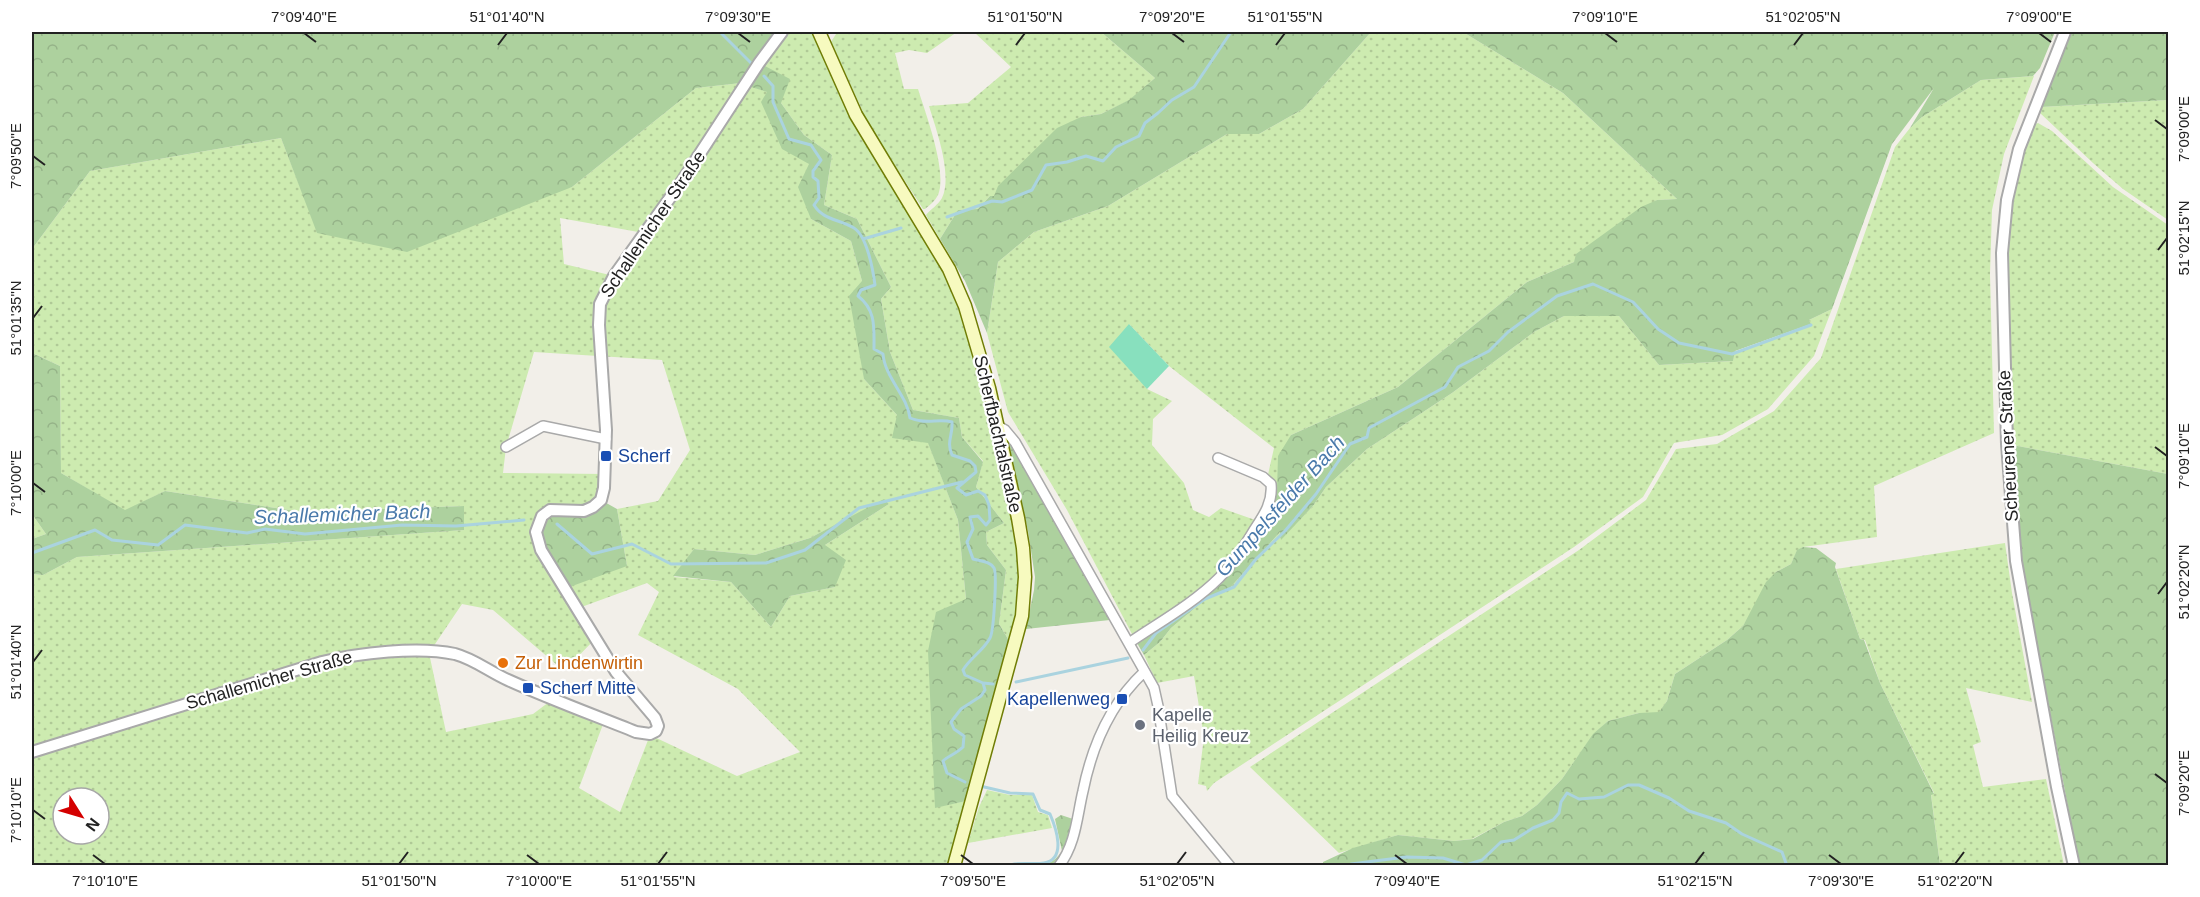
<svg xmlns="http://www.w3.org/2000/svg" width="2200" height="897" viewBox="0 0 2200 897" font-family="Arial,sans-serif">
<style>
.grass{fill:url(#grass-dots);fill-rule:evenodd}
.forest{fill:url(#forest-crowns)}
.pitch{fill:#88e0be}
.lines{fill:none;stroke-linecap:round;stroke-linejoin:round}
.stream{stroke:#aad3df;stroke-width:3}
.minor-casing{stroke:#a9a9a9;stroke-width:12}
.tertiary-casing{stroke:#a9a9a9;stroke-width:14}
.secondary-casing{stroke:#707d05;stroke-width:15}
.minor{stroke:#fff;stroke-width:9}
.tertiary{stroke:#fff;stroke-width:10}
.secondary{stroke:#f7fabf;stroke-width:12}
.ticks{fill:none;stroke:#222;stroke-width:2}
.transit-dot{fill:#1a4fb4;stroke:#fff;stroke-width:2}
.food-dot{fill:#e8710a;stroke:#fff;stroke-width:2}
.worship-dot{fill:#6b7280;stroke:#fff;stroke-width:2}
.labels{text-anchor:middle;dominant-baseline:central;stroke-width:4.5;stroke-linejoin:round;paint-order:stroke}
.street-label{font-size:18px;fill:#222;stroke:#fff}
.transit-label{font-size:18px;fill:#164399;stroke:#fff;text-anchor:start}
.food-label{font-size:18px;fill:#c56008;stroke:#fff;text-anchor:start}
.worship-label{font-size:18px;fill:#5b616d;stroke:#fff;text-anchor:start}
.water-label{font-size:20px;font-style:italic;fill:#4a7aab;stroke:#fff}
.neatline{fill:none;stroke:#222;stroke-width:2}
.ticks-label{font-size:15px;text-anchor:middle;fill:#222}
</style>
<defs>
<pattern id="grass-dots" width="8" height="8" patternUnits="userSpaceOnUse" patternTransform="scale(1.5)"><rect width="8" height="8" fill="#cdebb0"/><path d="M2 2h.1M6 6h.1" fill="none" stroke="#b0c997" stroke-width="1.8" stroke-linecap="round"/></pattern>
<pattern id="forest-crowns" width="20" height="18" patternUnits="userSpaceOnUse" patternTransform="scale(1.5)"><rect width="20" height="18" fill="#add19e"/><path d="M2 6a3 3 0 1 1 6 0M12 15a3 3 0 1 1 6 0" fill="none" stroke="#95b388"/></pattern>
</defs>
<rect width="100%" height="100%" fill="#f2efe9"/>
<path class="grass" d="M788 32H814L847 110 877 163 941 267 959 304 974 350 1019 548 1021 577 1011 644 999 624 1006 570 987 545 986 532 1004 523 976 487 983 461 962 437 959 418 913 410 890 352 881 299 891 287 857 219 824 205 832 155 804 135 781 103 763 65Z
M834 32H957L927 53 909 50 895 53 904 89H918C925 112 948 172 938 195 935 201 930 205 925 209H923L869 125 831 42 836 34Z
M974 32H1101L1155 78 1130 100 1101 114 1081 117 994 196H990L978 209 958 210 940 239 926 215C931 209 938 205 942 198 953 175 936 129 929 106L968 103 1011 67Z
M1371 32H1463L1563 93 1677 199 1657 200 1574 262 1527 282 1398 387 1291 435 1277 491H1274L1267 479 1274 448 1169 366 1129 324 1147 389 1172 401 1153 419 1152 445 1184 483 1193 510 1209 517 1221 508 1258 521C1245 540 1233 560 1216 576 1192 600 1161 617 1133 636L1067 510 1008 412 987 333 998 262 1034 232 1108 206 1227 134H1259L1303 109Z
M2034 76 2004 154 1992 210 1990 274 1994 433 1874 486 1877 537 1803 547 1797 551 1791 564 1776 572 1743 626 1727 640 1675 674 1667 701 1659 713H1639L1608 721 1593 735 1562 779 1537 805 1522 816 1504 822 1472 839 1454 841 1398 835 1339 853 1250 767 1579 550 1646 500 1676 449 1717 444 1774 411 1821 358 1895 147 1910 128 1922 117 1981 80Z
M741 83 768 92 809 164 811 219 851 241 862 281 864 379 897 415 928 442 958 520 966 599 935 807 966 801 949 865H32V574L43 575 77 557 464 530V506L302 512 165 491 125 511 61 473 60 366 32 353V249L90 171 281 138 318 233 572 187 696 88ZM560 218 644 233 614 276 564 264ZM534 352 662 360 690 450 658 501 617 509 627 566 601 500 606 474 503 473 506 447ZM884 500 889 504 825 545 835 587 790 596 771 627 731 582 674 577 694 549 755 555 810 538ZM647 583 659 592 638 635 738 689 800 752 737 776 650 735 620 812 579 788 605 719 553 699 533 714 446 732 429 653 462 604 493 610 564 671 596 638 576 609ZM63 798H99V834H63Z
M2168 100V220L2123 189 2093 163 2040 113 2042 107Z
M2038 123 2052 131 2113 187 2168 225V474L2012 445 2007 232 2018 165 2033 125Z
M1832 309 1814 356 1768 409 1722 435 1674 443 1643 497 1574 547 1214 783 1207 791 1206 786 1198 784 1204 737 1194 676 1157 683 1144 655 1160 642 1171 628 1207 598 1229 589 1280 532 1281 539 1313 506 1326 487 1367 449 1452 393 1534 332 1564 316H1619L1659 365 1733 361 1734 352 1811 325 1809 320Z
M32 514 46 534 32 539Z
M2005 543 2012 593 2032 702 1966 688 1981 742 1973 745 1983 787 2046 779 2064 865H1940L1931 794 1934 793 1880 683 1865 640 1860 639 1836 569Z
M987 790 1010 795H1032L1038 812 1048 815 1052 828 968 843 979 807Z"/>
<path class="forest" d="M32 32H775L741 83 696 88 572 187 407 252 317 233 281 138 90 171 32 249Z
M1101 32H1371L1303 109 1259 134H1227L1108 206 1034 232 998 262 987 333 965 281 940 239 958 210 978 209 990 196H994L998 186 1057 128 1081 117 1101 114 1129 100 1155 78Z
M1463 32H2055L2040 68 2033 76 1981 80 1922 117 1910 128 1934 88 1892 144 1832 309 1809 320 1811 324 1735 351 1733 361 1659 365 1619 316H1564L1534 332 1452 393 1367 449 1326 487 1313 506 1281 540 1280 532 1229 589 1207 598 1171 628 1160 642 1144 655 1137 643 1140 638 1220 580 1275 495 1277 491 1278 456 1291 435 1398 387 1527 282 1574 262 1576 254 1641 207 1657 200 1677 199 1563 93Z
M2072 32H2168V100L2041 107Z
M763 65 790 79 781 103 804 135 832 155 824 205 857 219 891 287 881 299 890 352 913 410 959 418 962 437 983 462 976 487 1004 523 986 532 987 545 1006 570 999 624 1011 644 966 801 935 808 928 651 936 612 966 599 958 520 928 443 892 438 897 415 864 379 849 296 862 281 851 241 811 219 798 187 809 164 782 149 761 102 767 92 748 86Z
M32 353 60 366 61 473 125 510 165 491 302 512 464 506V530L77 557 43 575 32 574V539L46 534 32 514Z
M1009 444 1013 446 1110 620 1026 629 1034 590 1035 577 1028 531Z
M2012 445 2168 474V865H2079L2019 549Z
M884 499 889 504 825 545 846 560 835 587 790 596 771 627 731 582 673 576 694 549 755 555 810 538Z
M601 500 617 509 627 566 564 589 537 540 550 510Z
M1803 547 1816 548 1836 563 1835 567 1860 639 1864 640 1880 683 1934 794 1931 795 1940 865H1323V862L1353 848 1398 835 1454 841 1473 839 1504 822 1522 816 1537 805 1562 779 1593 734 1608 721 1639 713 1659 712 1667 701 1675 674 1727 640 1743 626 1766 582 1776 572 1791 564 1797 550Z
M1061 815 1073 819C1070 838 1065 851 1052 865L1012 866C1033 863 1048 872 1062 851L1055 819Z"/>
<path class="pitch" d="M1129 324 1169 366 1147 389 1109 347Z"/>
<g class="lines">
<path class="stream" d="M720 32 751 63
M764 76 773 86V102L789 139 811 145 821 160 813 171V177L818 181 819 198 814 205C823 220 839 219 854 228 867 236 873 270 875 285L861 290 858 296C876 310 874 327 874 349L883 354C885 378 907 395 910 418 926 425 939 418 952 422 953 436 946 441 952 455L970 461 975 466 976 472 957 488 966 495 978 491 985 495 989 505 990 520 986 525 978 516 970 517 973 529 967 542 973 559C980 561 990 561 994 568 997 573 994 631 990 638 983 651 970 658 963 670L965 675 983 683 985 690 981 696 961 709 951 722 954 729 964 736 963 747C956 754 948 756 943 761L947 773 965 782
M947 217 992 201 1002 202 1032 190 1046 165 1067 162 1086 156 1103 161 1116 147 1139 136 1145 123 1158 113 1172 100 1194 87 1231 32
M863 239 901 228
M557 524 592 554 632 544 671 564 766 563 805 550 859 508 962 482
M32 553 95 530 112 540 158 545 185 525 247 533 265 529 305 534 402 525 456 526 524 520
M1143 650 1156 633 1205 599 1234 587 1256 559 1285 531 1316 494 1350 444 1367 437 1369 428 1445 387 1458 367 1489 351 1508 332 1557 296 1593 284 1633 302 1658 329 1679 343 1732 354 1811 325
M1016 682 1128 658
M983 683 993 684
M980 786 1010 793 1033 794 1040 810 1050 814C1056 828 1067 859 1044 863 1032 865 1018 861 1006 866
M1351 864 1406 857 1443 858 1466 865 1482 860 1501 842 1514 840 1533 828 1553 820 1559 813 1561 802 1567 793 1579 799 1604 797 1628 785H1639L1669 798 1689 811 1726 823 1742 834 1782 852 1787 866"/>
<g class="minor-casing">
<path id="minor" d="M998 426 1005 430 1015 442 1154 688 1158 706 1172 796 1230 866
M506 447 543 426 606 439
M1129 643C1158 623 1193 604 1219 578 1233 564 1244 547 1254 530 1264 515 1273 502 1271 484L1263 477 1218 458
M1059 866C1076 844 1077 816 1083 791 1092 746 1110 704 1144 672"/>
</g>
<g class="tertiary-casing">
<path id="tertiary" d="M2065 32 2019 149 2007 200 2002 253 2007 444 2016 561 2057 787 2074 866
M32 752 322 662C358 653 418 646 455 654 474 659 490 672 508 680 550 699 594 715 636 732L650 734 656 731 658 726 655 718 616 672 541 550 536 532 542 516 550 510 584 511 593 507 601 500 604 488 606 430 599 325 600 304 614 276 682 181 759 63 782 32"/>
</g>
<g class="secondary-casing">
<path id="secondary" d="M819 32 856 115 949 269 965 306 989 388 1018 518 1023 548 1025 577 1022 616 954 866"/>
</g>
<use href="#minor" class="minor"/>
<use href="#tertiary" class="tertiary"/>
<use href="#secondary" class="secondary"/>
</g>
<path class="ticks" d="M304 33 316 42M738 33 750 42M1172 33 1184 42M1605 33 1617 42M2039 33 2051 42M498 45 507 33M1016 45 1025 33M1276 45 1285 33M1794 45 1803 33M2155 120 2167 129M33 156 45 165M2158 250 2167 238M33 318 42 306M2155 447 2167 456M33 483 45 492M2158 594 2167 582M33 662 42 650M2155 774 2167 783M33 810 45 819M93 855 105 864M527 855 539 864M961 855 973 864M1395 855 1407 864M1829 855 1841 864M399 864 408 852M658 864 667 852M1177 864 1186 852M1695 864 1704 852M1955 864 1964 852"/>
<g class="transit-dot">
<rect x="600" y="450" width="12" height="12" rx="3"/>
<rect x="522" y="682" width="12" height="12" rx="3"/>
<rect x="1116" y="693" width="12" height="12" rx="3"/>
</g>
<circle class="food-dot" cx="503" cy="663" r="6"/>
<circle class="worship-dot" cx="1140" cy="725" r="6"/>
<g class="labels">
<g class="street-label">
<text transform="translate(653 224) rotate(-56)">Schallemicher Straße</text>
<text transform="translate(998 434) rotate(77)">Scherfbachtalstraße</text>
<text transform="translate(2008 446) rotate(-93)">Scheurener Straße</text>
<text transform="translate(269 680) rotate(-16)">Schallemicher Straße</text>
</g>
<g class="transit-label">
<text x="618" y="456">Scherf</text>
<text x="540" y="688">Scherf Mitte</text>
<text x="1110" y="699" text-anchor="end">Kapellenweg</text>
</g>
<g class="food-label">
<text x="515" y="663">Zur Lindenwirtin</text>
</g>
<g class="worship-label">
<text x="1152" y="715">Kapelle<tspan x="1152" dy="21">Heilig Kreuz</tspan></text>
</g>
<g class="water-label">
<text transform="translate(1280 506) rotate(-48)">Gumpelsfelder Bach</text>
<text transform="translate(342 514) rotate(-2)">Schallemicher Bach</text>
</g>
</g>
<rect width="2200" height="897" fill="none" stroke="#ffffff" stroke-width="66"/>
<g transform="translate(81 816) rotate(127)"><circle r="28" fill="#ffffff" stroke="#a7a7a7" stroke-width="1.5"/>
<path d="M0-4.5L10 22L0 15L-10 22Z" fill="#d40000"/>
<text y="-9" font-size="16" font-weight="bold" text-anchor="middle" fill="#222222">N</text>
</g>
<rect x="33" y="33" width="2134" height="831" class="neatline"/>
<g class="ticks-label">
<text x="304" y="22">7°09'40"E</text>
<text x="507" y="22">51°01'40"N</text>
<text x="738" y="22">7°09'30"E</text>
<text x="1025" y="22">51°01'50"N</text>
<text x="1172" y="22">7°09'20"E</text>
<text x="1285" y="22">51°01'55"N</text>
<text x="1605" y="22">7°09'10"E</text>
<text x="1803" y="22">51°02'05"N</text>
<text x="2039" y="22">7°09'00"E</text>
<text transform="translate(2184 129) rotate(-90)" y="5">7°09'00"E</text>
<text transform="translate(16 156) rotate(-90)" y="5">7°09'50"E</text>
<text transform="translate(2184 238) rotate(-90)" y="5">51°02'15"N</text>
<text transform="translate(16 318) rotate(-90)" y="5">51°01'35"N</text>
<text transform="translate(2184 456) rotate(-90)" y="5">7°09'10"E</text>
<text transform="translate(16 483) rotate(-90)" y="5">7°10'00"E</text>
<text transform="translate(2184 582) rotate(-90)" y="5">51°02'20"N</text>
<text transform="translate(16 662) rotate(-90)" y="5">51°01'40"N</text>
<text transform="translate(2184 783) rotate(-90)" y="5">7°09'20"E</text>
<text transform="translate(16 810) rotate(-90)" y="5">7°10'10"E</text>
<text x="105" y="886">7°10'10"E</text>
<text x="399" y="886">51°01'50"N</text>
<text x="539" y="886">7°10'00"E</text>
<text x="658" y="886">51°01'55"N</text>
<text x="973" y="886">7°09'50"E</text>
<text x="1177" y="886">51°02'05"N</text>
<text x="1407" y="886">7°09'40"E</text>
<text x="1695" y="886">51°02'15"N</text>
<text x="1841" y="886">7°09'30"E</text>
<text x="1955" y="886">51°02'20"N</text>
</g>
</svg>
